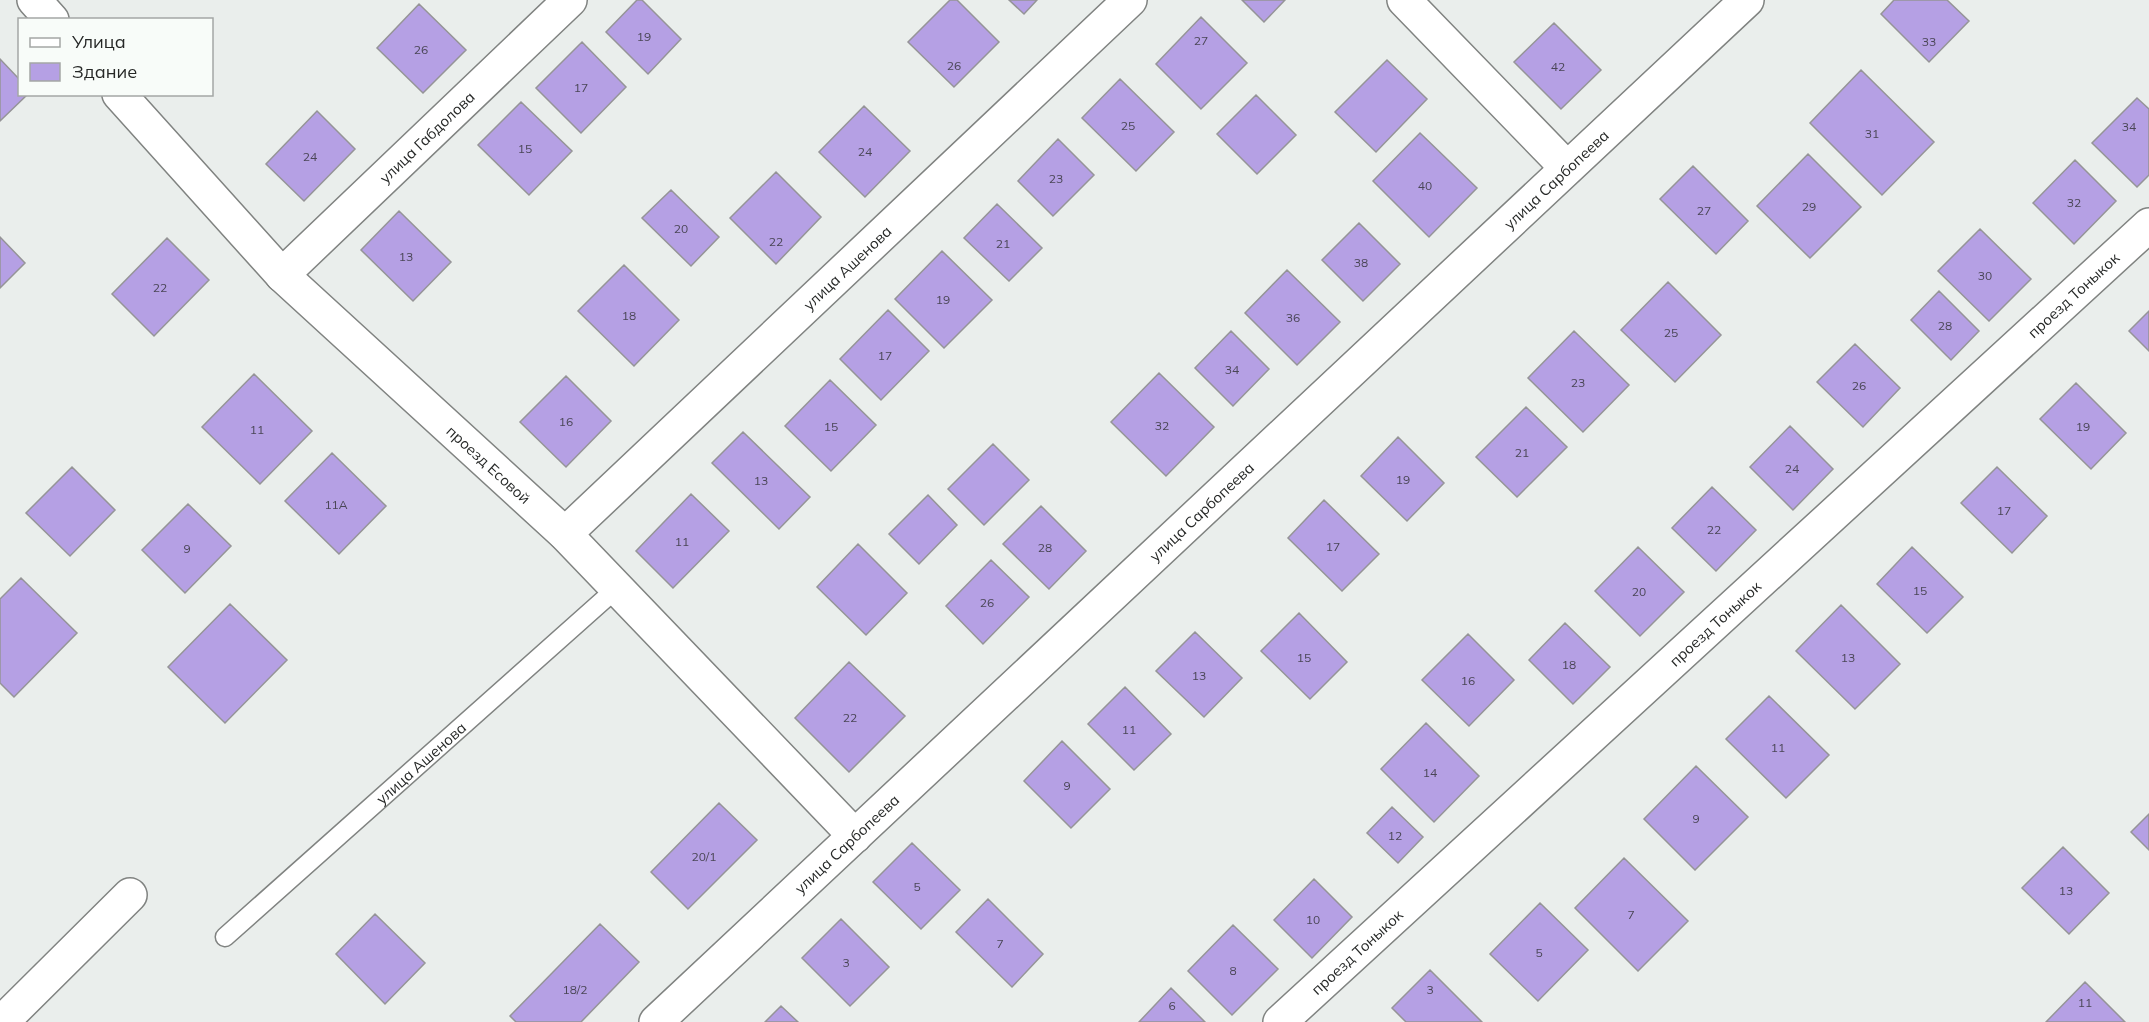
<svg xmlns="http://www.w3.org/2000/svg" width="2149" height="1022" viewBox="0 0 2149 1022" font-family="Mulish,sans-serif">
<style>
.building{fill:#b5a0e4;stroke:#959497;stroke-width:1.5}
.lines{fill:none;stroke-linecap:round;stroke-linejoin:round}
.service-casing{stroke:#808381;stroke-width:21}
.minor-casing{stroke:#808381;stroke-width:36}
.service{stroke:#fff;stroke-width:18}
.minor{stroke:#fff;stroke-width:33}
.labels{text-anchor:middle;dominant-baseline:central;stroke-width:6;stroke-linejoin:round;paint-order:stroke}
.number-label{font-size:12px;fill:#4a4656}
.street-label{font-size:15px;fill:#262827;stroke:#f8fcf9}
</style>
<rect width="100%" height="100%" fill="#eaeeec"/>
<path class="building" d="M637 0H642L681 39 648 74 606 32Z
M950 0H957L999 42 954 87 908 42Z
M1009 0H1037L1024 14Z
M1242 0H1285L1264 22Z
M1894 0H1947L1969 21 1929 62 1881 14Z
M419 4 466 50 423 93 377 48Z
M1201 17 1247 63 1201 109 1156 64Z
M1554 23 1601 70 1561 109 1514 62Z
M582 42 626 87 581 133 536 88Z
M0 59 20 80V94H28L0 121Z
M1387 60 1427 99 1376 152 1335 112Z
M1861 70 1934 142 1882 195 1810 123Z
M1120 79 1174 132 1136 171 1082 118Z
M1256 95 1296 135 1257 174 1217 134Z
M2137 98 2149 109V175L2137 187 2092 143Z
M521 102 572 151 529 195 478 145Z
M864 106 910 151 865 197 819 152Z
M317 111 355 149 304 201 266 164Z
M1420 133 1477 188 1429 237 1373 181Z
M1058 139 1094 175 1053 216 1018 181Z
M1808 154 1861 207 1810 258 1757 206Z
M2075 160 2116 201 2074 244 2033 203Z
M1693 166 1748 221 1716 254 1660 199Z
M776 172 821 217 776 264 730 218Z
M671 190 719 237 691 266 642 218Z
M997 204 1042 248 1009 281 964 238Z
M399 211 451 262 413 301 361 250Z
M1359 223 1400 264 1363 301 1322 260Z
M1980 229 2031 279 1989 321 1938 271Z
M0 237 25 263 0 288Z
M167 238 209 280 154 336 112 294Z
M942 251 992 300 944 348 895 299Z
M624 265 679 320 634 366 578 311Z
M1287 270 1340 322 1297 365 1245 313Z
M1668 282 1721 335 1675 382 1621 330Z
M1939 291 1979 331 1951 360 1911 320Z
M888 310 929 351 881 400 840 359Z
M2149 311V351L2129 331Z
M1231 331 1269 369 1233 406 1195 368Z
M1574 331 1629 385 1583 432 1528 378Z
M1855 344 1900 388 1863 427 1817 382Z
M1159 373 1214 427 1166 476 1111 422Z
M254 374 312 431 260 484 202 427Z
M566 376 611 421 566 467 520 422Z
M830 380 876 425 831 471 785 426Z
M2076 383 2126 433 2091 469 2040 419Z
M1526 407 1567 447 1517 497 1476 457Z
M1790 426 1833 469 1793 510 1750 467Z
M743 432 810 497 779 529 712 463Z
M1398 437 1444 483 1407 521 1361 476Z
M993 444 1029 480 984 525 948 489Z
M332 453 386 506 339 554 285 501Z
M72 467 115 510 70 556 26 513Z
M1997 467 2047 516 2012 553 1961 503Z
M1712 487 1756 530 1716 571 1672 528Z
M691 494 729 531 673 588 636 551Z
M928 495 957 525 919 564 889 534Z
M1324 500 1379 554 1342 591 1288 538Z
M188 504 231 546 185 593 142 550Z
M1041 506 1086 551 1049 589 1003 544Z
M858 544 907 593 866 635 817 587Z
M1638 547 1684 592 1640 636 1595 591Z
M1912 547 1963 597 1927 633 1877 584Z
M991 560 1029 597 983 644 946 606Z
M21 578 77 633 14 697 0 683V599Z
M230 604 287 660 225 723 168 667Z
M1841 605 1900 664 1855 709 1796 651Z
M1299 613 1347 662 1310 699 1261 651Z
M1565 623 1610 667 1573 704 1529 660Z
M1195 632 1242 678 1204 717 1156 671Z
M1468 634 1514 680 1469 726 1422 680Z
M849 662 905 716 849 772 795 718Z
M1125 687 1171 734 1134 770 1088 724Z
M1769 696 1829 755 1786 798 1726 739Z
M1426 723 1479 776 1434 822 1381 769Z
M1062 741 1110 789 1071 828 1024 781Z
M1696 766 1748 817 1695 870 1644 819Z
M719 803 757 840 688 909 651 872Z
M1392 807 1423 837 1398 863 1367 833Z
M2149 814V850L2131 832Z
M912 843 960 890 921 929 873 882Z
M2063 847 2109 893 2069 934 2022 888Z
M1624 858 1688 921 1638 971 1575 908Z
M1314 879 1352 917 1312 958 1274 920Z
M988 899 1043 954 1012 987 956 932Z
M1540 903 1588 950 1538 1001 1490 954Z
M375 914 425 963 385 1004 336 954Z
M841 919 889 967 850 1006 802 958Z
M600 924 639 962 581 1022H516L510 1016Z
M1233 925 1278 969 1232 1015 1188 971Z
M1430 970 1482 1022H1406L1392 1008Z
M2085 982 2125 1022H2046Z
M1171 988 1205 1022H1139Z
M781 1006 798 1022H765Z"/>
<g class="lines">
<g class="service-casing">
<g id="service">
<path id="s1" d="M225 937 617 588"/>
</g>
</g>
<g class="minor-casing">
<g id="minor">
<path d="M34 0 52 20"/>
<path d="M1404 0 1567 168"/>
<path id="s2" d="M119 94 282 275 565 534 855 836"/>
<path id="s3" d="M282 275 570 0"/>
<path id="s4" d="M565 534 1130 0"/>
<path d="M2 1022 130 895"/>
<path id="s5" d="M656 1022 1747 0"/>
<path id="s6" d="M1280 1022 2149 225"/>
</g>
</g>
<use href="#service" class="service"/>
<use href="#minor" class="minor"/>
</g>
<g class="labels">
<g class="number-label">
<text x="644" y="36">19</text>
<text x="1201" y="40">27</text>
<text x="1929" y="41">33</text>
<text x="421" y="49">26</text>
<text x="954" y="65">26</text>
<text x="1558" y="66">42</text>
<text x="581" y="87">17</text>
<text x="1128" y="125">25</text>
<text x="2129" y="126">34</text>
<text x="1872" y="133">31</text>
<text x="525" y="148">15</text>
<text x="865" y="151">24</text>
<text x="310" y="156">24</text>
<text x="1056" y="178">23</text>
<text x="1425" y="185">40</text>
<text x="2074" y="202">32</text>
<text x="1809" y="206">29</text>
<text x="1704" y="210">27</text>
<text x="681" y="228">20</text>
<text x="776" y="241">22</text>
<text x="1003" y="243">21</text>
<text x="406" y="256">13</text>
<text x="1361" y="262">38</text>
<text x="1985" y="275">30</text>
<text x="160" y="287">22</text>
<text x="943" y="299">19</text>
<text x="629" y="315">18</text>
<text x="1293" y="317">36</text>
<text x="1945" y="325">28</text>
<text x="1671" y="332">25</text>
<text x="885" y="355">17</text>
<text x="1232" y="369">34</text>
<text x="1578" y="382">23</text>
<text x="1859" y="385">26</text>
<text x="566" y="421">16</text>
<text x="1162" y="425">32</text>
<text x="831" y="426">15</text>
<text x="2083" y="426">19</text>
<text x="257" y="429">11</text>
<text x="1522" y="452">21</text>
<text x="1792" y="468">24</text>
<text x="1403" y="479">19</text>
<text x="761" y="480">13</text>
<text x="336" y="504">11А</text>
<text x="2004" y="510">17</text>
<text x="1714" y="529">22</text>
<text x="682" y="541">11</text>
<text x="1333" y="546">17</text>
<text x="1045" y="547">28</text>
<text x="187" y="548">9</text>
<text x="1920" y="590">15</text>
<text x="1639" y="591">20</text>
<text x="987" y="602">26</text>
<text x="1304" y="657">15</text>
<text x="1848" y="657">13</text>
<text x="1569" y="664">18</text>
<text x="1199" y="675">13</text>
<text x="1468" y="680">16</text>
<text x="850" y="717">22</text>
<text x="1129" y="729">11</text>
<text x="1778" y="747">11</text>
<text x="1430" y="772">14</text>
<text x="1067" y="785">9</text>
<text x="1696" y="818">9</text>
<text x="1395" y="835">12</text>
<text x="704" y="856">20/1</text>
<text x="917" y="886">5</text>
<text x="2066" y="890">13</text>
<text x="1631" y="914">7</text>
<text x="1313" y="919">10</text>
<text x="1000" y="943">7</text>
<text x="1539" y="952">5</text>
<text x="846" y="962">3</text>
<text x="1233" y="970">8</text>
<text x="575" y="989">18/2</text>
<text x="1430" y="989">3</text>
<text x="2085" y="1002">11</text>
<text x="1172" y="1005">6</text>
</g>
<g class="street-label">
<text stroke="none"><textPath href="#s3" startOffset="200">улица Габдолова</textPath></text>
<text stroke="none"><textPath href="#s5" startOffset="1233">улица Сарбопеева</textPath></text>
<text stroke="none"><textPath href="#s4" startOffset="388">улица Ашенова</textPath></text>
<text stroke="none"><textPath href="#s6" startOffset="1076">проезд Тоныкок</textPath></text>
<text stroke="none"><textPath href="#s2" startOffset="524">проезд Есовой</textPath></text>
<text stroke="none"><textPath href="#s5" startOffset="747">улица Сарбопеева</textPath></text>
<text stroke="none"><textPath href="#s6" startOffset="590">проезд Тоныкок</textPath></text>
<text stroke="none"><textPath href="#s1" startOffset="262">улица Ашенова</textPath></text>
<text stroke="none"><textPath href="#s5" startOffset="261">улица Сарбопеева</textPath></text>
<text stroke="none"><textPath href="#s6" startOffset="104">проезд Тоныкок</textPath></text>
</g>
</g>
<rect x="18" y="18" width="195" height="78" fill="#f8fcf9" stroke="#a4a7a5" stroke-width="1.5"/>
<rect x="30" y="38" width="30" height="9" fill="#ffffff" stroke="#a4a7a5" stroke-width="1.5"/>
<text x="72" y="48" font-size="18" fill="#262827">Улица</text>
<rect x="30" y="63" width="30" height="18" fill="#b5a0e4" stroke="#a4a7a5" stroke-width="1.5"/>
<text x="72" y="78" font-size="18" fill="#262827">Здание</text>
</svg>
